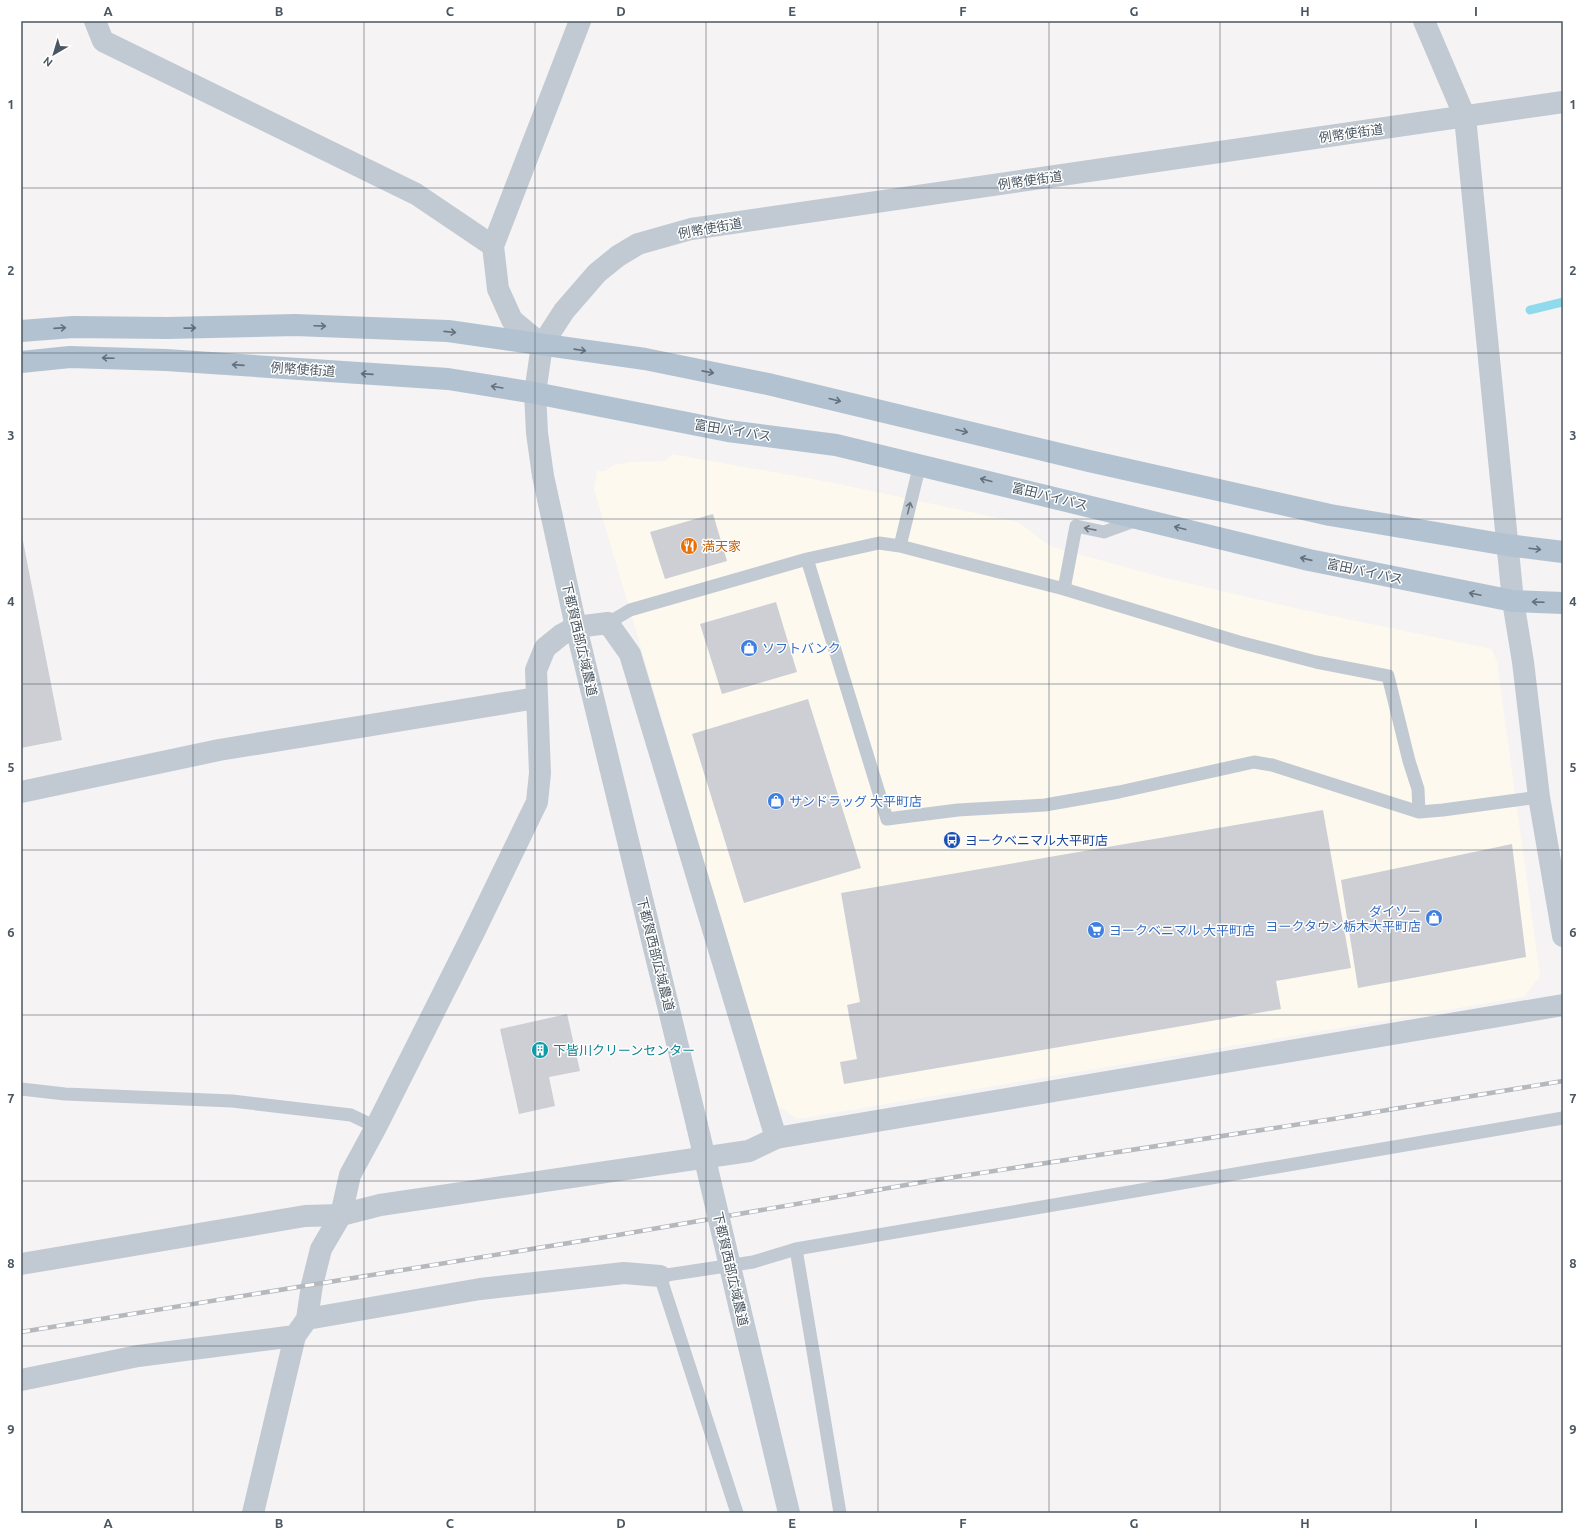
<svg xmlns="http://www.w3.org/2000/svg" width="1584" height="1534" viewBox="0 0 1584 1534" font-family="Ubuntu,'Noto Sans JP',sans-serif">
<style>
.commercial{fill:#fdf9ef}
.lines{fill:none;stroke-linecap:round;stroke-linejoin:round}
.stream{stroke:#90daee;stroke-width:9}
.building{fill:#cdcfd5}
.service{stroke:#c1cad2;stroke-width:13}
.minor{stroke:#c1cad2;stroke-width:22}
.tertiary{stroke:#c1cad2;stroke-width:22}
.primary{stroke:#b3c2d1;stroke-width:22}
.rail-casing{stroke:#b5b8bd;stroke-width:4.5}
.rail{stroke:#fff;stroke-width:3;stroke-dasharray:9;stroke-linecap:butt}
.tertiary-bridge{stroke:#c1cad2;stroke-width:22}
.oneway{stroke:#64717d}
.oneway2{stroke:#6e7983}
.grid{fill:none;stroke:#4a5661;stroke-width:1;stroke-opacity:0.55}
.labels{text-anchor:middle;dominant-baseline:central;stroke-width:3;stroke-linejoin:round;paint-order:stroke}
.street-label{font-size:13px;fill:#4a5661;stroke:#fff}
.food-label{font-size:13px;fill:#c56008;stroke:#fff;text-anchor:start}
.shop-label{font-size:13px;fill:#366cbe;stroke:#fff;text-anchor:start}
.transit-label{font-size:13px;fill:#164399;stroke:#fff;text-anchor:start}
.culture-label{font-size:13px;fill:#0d838f;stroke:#fff;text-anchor:start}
.neatline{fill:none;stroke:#4a5661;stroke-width:1.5}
.grid-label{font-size:13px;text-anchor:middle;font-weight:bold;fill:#4a5661}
</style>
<rect width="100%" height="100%" fill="#f5f3f3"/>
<path class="commercial" d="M672 454 834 483 1018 522 1050 546 1157 576 1299 609 1492 649 1497 662 1540 976 1524 997 797 1119 776 1104 594 489 597 471H605L613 465 631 462 665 461Z"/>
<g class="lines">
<path class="stream" d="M1530 310 1563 302"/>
</g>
<path class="building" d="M713 514 727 561 665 579 650 532Z
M21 531 62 740 21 748Z
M776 602 797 672 722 694 700 624Z
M808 699 861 868 744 903 692 734Z
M1323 810 1351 968 1276 981 1281 1009 844 1084 840 1062 857 1059 847 1005 860 1002 841 893Z
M1512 844 1526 957 1358 988 1341 880Z
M567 1014 580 1071 549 1077 555 1106 519 1114 500 1029Z"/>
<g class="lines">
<path class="service" d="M900 546 920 464
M807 559 887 819 958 810 1045 805 1119 792 1254 762 1272 765 1419 812 1443 810 1539 797
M1064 589 1076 526 1104 532 1137 520
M608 623 630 610 807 559 879 543 900 546 1064 589 1239 642 1316 662 1388 676 1409 761 1418 789 1419 812
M21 1089 65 1094 232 1101 351 1115 376 1127
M796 1249 840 1513
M737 1513 660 1276 753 1262 796 1249 1563 1118"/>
<path class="minor" d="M95 21 103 41 416 194 493 246
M542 345 512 320 498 289 493 246 580 21
M21 792 219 750 536 698
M307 1319 480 1289 624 1273 660 1276
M21 1380 138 1356 295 1336
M253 1513 295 1336 307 1319 312 1285 321 1249 341 1215 350 1175 376 1127 474 932 537 802 540 773 536 670 545 648 561 635 576 627 608 623 630 654 776 1138 749 1151 380 1205 341 1215"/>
<path class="tertiary" d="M1424 21 1465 117 1513 601 1523 662 1539 797 1563 936
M697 1125 576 627 543 476 537 433 535 393 542 345 564 311 597 273 618 256 638 244 691 229 1563 102
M776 1138 1563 1005
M21 1264 305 1216 341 1215
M740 1309 789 1513"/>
<path class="primary" d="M21 331 73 327 167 328 295 325 448 331 645 359 768 384 1089 461 1330 515 1507 545 1563 552
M21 362 70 357 166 360 448 379 535 393 728 431 836 445 1309 560 1513 601 1563 603"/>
<g class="rail-casing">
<path id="rail" d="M21 1332 618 1235 929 1181 1333 1119 1563 1081"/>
</g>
<use href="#rail" class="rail"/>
<path class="tertiary-bridge" d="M697 1125 740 1309"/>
</g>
<defs><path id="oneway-shaft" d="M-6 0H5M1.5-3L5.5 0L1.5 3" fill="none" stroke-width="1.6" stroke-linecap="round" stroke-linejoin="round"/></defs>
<g class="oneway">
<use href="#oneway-shaft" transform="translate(320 326) rotate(2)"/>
<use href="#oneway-shaft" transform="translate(60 328) rotate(-4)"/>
<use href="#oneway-shaft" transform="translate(190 328) rotate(-1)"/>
<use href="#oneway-shaft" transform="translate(450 332) rotate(6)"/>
<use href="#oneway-shaft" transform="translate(580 350) rotate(8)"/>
<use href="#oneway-shaft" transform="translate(108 358) rotate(-178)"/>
<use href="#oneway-shaft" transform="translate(238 365) rotate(-176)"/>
<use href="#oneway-shaft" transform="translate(708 372) rotate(11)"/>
<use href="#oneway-shaft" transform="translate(367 374) rotate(-176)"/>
<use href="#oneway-shaft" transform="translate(497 387) rotate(-171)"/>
<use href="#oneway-shaft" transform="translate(835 400) rotate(14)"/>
<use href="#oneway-shaft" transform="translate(962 431) rotate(14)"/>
<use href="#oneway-shaft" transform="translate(986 480) rotate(-166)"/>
<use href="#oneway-shaft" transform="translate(1180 528) rotate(-166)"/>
<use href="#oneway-shaft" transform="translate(1535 549) rotate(7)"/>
<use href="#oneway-shaft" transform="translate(1306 559) rotate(-167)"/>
<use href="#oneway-shaft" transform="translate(1475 594) rotate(-168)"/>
<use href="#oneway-shaft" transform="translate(1538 602) rotate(-178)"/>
</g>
<g class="oneway2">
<use href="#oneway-shaft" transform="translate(909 508) rotate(-76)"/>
<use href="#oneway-shaft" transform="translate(1090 529) rotate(-169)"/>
</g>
<path class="grid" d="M193 21V1513M364 21V1513M535 21V1513M706 21V1513M878 21V1513M1049 21V1513M1220 21V1513M1391 21V1513M21 188H1563M21 353H1563M21 519H1563M21 684H1563M21 850H1563M21 1015H1563M21 1181H1563M21 1346H1563"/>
<defs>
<g id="restaurant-disc" transform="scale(0.9)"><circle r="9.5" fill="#e8710a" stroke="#fff"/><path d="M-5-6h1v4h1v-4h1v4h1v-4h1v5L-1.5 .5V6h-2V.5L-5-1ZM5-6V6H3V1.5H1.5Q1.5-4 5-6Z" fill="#fff"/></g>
<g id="shop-disc" transform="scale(0.9)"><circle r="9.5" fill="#3f7fe0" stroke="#fff"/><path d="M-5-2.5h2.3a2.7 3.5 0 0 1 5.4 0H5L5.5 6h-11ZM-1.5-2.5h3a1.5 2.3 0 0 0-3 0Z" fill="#fff"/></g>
<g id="bus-disc" transform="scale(0.9)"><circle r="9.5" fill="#1a4fb4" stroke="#fff"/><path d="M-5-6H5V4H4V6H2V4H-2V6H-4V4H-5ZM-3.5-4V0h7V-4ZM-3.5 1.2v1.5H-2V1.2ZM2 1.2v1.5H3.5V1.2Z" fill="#fff"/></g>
<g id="supermarket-disc" transform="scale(0.9)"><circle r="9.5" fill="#3f7fe0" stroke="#fff"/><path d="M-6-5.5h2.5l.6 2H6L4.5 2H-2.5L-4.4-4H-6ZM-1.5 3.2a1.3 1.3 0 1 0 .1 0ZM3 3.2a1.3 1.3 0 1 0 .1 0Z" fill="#fff"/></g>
<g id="building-disc" transform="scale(0.9)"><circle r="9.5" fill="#0f9aa8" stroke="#fff"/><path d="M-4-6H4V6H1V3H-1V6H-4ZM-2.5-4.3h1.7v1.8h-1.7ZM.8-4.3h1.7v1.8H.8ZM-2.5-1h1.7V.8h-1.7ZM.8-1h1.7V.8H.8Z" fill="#fff"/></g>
</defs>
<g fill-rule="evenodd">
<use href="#restaurant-disc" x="689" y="546"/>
<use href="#shop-disc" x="749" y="648"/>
<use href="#shop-disc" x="776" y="801"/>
<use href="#bus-disc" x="952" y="840"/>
<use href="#shop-disc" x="1434" y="918"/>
<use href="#supermarket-disc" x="1096" y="930"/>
<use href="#building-disc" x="540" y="1050"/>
</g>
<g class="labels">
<g class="street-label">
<text transform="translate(1351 133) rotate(-8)">例幣使街道</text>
<text transform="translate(1030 180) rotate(-8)">例幣使街道</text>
<text transform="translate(710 228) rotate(-10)">例幣使街道</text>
<text transform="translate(303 369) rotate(4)">例幣使街道</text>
<text transform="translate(733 430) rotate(9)">富田バイパス</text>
<text transform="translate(1050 496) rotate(14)">富田バイパス</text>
<text transform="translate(1365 571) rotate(12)">富田バイパス</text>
<text transform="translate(580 639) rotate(77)">下都賀西部広域農道</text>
<text transform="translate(656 954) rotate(76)">下都賀西部広域農道</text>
<text transform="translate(731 1269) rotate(77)">下都賀西部広域農道</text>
</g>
<g class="food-label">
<text x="702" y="546">満天家</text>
</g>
<g class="shop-label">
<text x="762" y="648">ソフトバンク</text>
<text x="789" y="801">サンドラッグ 大平町店</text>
<text x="1421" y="911" text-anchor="end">ダイソー<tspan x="1421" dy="15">ヨークタウン栃木大平町店</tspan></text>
<text x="1109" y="930">ヨークベニマル 大平町店</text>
</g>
<g class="transit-label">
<text x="965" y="840">ヨークベニマル大平町店</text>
</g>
<g class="culture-label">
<text x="553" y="1050">下皆川クリーンセンター</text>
</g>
</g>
<rect width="1584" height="1534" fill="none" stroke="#ffffff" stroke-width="44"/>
<g transform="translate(54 54) rotate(218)" stroke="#ffffff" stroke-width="3" paint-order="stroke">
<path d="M0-3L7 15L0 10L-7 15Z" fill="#4a5661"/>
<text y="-6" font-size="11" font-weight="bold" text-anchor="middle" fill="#4a5661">N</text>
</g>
<rect x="22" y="22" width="1540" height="1490" class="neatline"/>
<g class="grid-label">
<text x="108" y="16">A</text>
<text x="279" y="16">B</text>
<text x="450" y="16">C</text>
<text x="621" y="16">D</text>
<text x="792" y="16">E</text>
<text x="963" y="16">F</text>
<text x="1134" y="16">G</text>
<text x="1305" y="16">H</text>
<text x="1476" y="16">I</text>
<text x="11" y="109">1</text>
<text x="1573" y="109">1</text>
<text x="11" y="275">2</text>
<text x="1573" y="275">2</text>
<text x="11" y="440">3</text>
<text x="1573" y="440">3</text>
<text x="11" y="606">4</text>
<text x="1573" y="606">4</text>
<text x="11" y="772">5</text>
<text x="1573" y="772">5</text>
<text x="11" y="937">6</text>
<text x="1573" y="937">6</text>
<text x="11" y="1103">7</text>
<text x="1573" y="1103">7</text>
<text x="11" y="1268">8</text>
<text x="1573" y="1268">8</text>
<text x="11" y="1434">9</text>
<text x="1573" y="1434">9</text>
<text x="108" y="1528">A</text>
<text x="279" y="1528">B</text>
<text x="450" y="1528">C</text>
<text x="621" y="1528">D</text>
<text x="792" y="1528">E</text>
<text x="963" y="1528">F</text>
<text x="1134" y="1528">G</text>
<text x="1305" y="1528">H</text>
<text x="1476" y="1528">I</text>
</g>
</svg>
